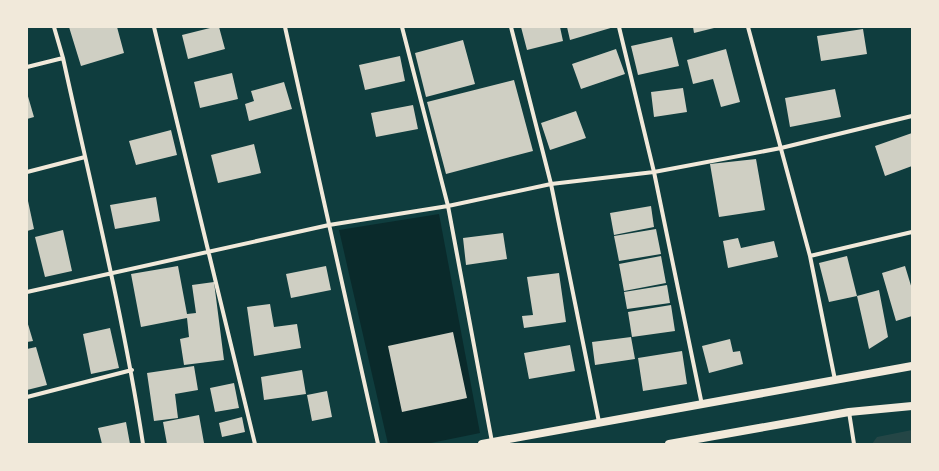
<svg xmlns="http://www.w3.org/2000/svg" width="939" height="471" viewBox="0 0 939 471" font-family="Poppins,sans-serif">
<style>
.green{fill:#244646}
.water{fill:#0a2a2b}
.building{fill:#cfcfc3}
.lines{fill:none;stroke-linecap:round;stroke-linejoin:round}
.minor{stroke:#f1e9da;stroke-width:4}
.secondary{stroke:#f1e9da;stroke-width:8}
</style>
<rect width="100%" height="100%" fill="#0f3d3e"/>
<path class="green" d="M912 430V444H872L877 437Z"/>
<path class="water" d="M439 214 480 433 426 444H388L339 230Z"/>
<path class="building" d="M69 27H117L124 53 81 66Z
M214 27H219L225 49 188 59 182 35Z
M521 27H560L563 41 527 50Z
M567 27H614L570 40Z
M693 27H714V28L694 33Z
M863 29 867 54 821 61 817 36Z
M672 37 679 66 638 75 631 46Z
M463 40 475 84 426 97 415 53Z
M616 49 625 74 581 89 572 64Z
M726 49 740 102 721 107 713 79 693 84 687 60Z
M400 56 405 81 365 90 359 65Z
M232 73 238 99 200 108 194 82Z
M514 80 533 151 446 174 427 102Z
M284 82 292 109 249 121 245 104 254 101 251 91Z
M683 88 687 112 654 117 651 92Z
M835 89 841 117 790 127 785 98Z
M27 93 34 117 27 119Z
M413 105 418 129 376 137 371 113Z
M576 111 586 138 550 150 541 123Z
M171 130 177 155 136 165 129 141Z
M912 133V166L885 176 875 146Z
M254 144 261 173 218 183 211 155Z
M756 159 765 210 719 217 710 164Z
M156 197 160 221 115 229 110 205Z
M28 201 34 229 27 231V202Z
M651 206 654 227 614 235 610 213Z
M656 229 661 254 619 261 614 236Z
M63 230 72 271 45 277 35 237Z
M503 233 507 259 466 265 463 238Z
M738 238 741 248 774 241 778 257 728 268 723 241Z
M661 256 666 283 624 291 619 264Z
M847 256 857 296 829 302 819 263Z
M178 266 187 314 196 313 192 285 214 282 224 360 184 365 180 339 189 337 187 318 141 327 131 274Z
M326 266 331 290 291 298 286 274Z
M905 266 912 289V316L896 321 882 273Z
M559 273 566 322 524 328 522 316 533 315 527 277Z
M667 285 670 303 627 309 624 292Z
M879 290 888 337 869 349 857 296Z
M270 304 274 327 297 324 301 348 254 356 247 307Z
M671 305 675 331 632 337 628 312Z
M27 321 33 341 27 342Z
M110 328 119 368 91 374 83 334Z
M453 332 467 398 402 412 388 346Z
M631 337 635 359 595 365 592 342Z
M730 339 733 352 740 351 743 364 709 373 702 346Z
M570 345 575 371 529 379 524 353Z
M36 347 47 385 27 390V349Z
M682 351 687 384 643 391 638 358Z
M194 366 198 390 175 394 178 418 154 421 147 373Z
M302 370 306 394 264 400 261 377Z
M234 383 239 408 215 412 210 388Z
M327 391 332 417 312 421 307 395Z
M199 415 204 443 167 444 163 422Z
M242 417 245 432 222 437 219 423Z
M126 422 130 444H102L98 428Z"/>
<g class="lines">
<path class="minor" d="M54 27 63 58C91 186 123 314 143 444
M154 27 255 444
M285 27 378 444
M402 27 448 206 492 442
M511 27 551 184 599 422
M619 27 654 172 702 405
M748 27 810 256 835 380
M27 67 63 58
M27 172 85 157
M810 256 912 232
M27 292 329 225 448 206 551 184 654 172 781 148 912 116
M27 397 132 370
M849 412 854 444"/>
<path class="secondary" d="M482 444 912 366
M669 444 849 412 912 406"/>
</g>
<rect width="939" height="471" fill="none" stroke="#f1e9da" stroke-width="56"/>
</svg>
